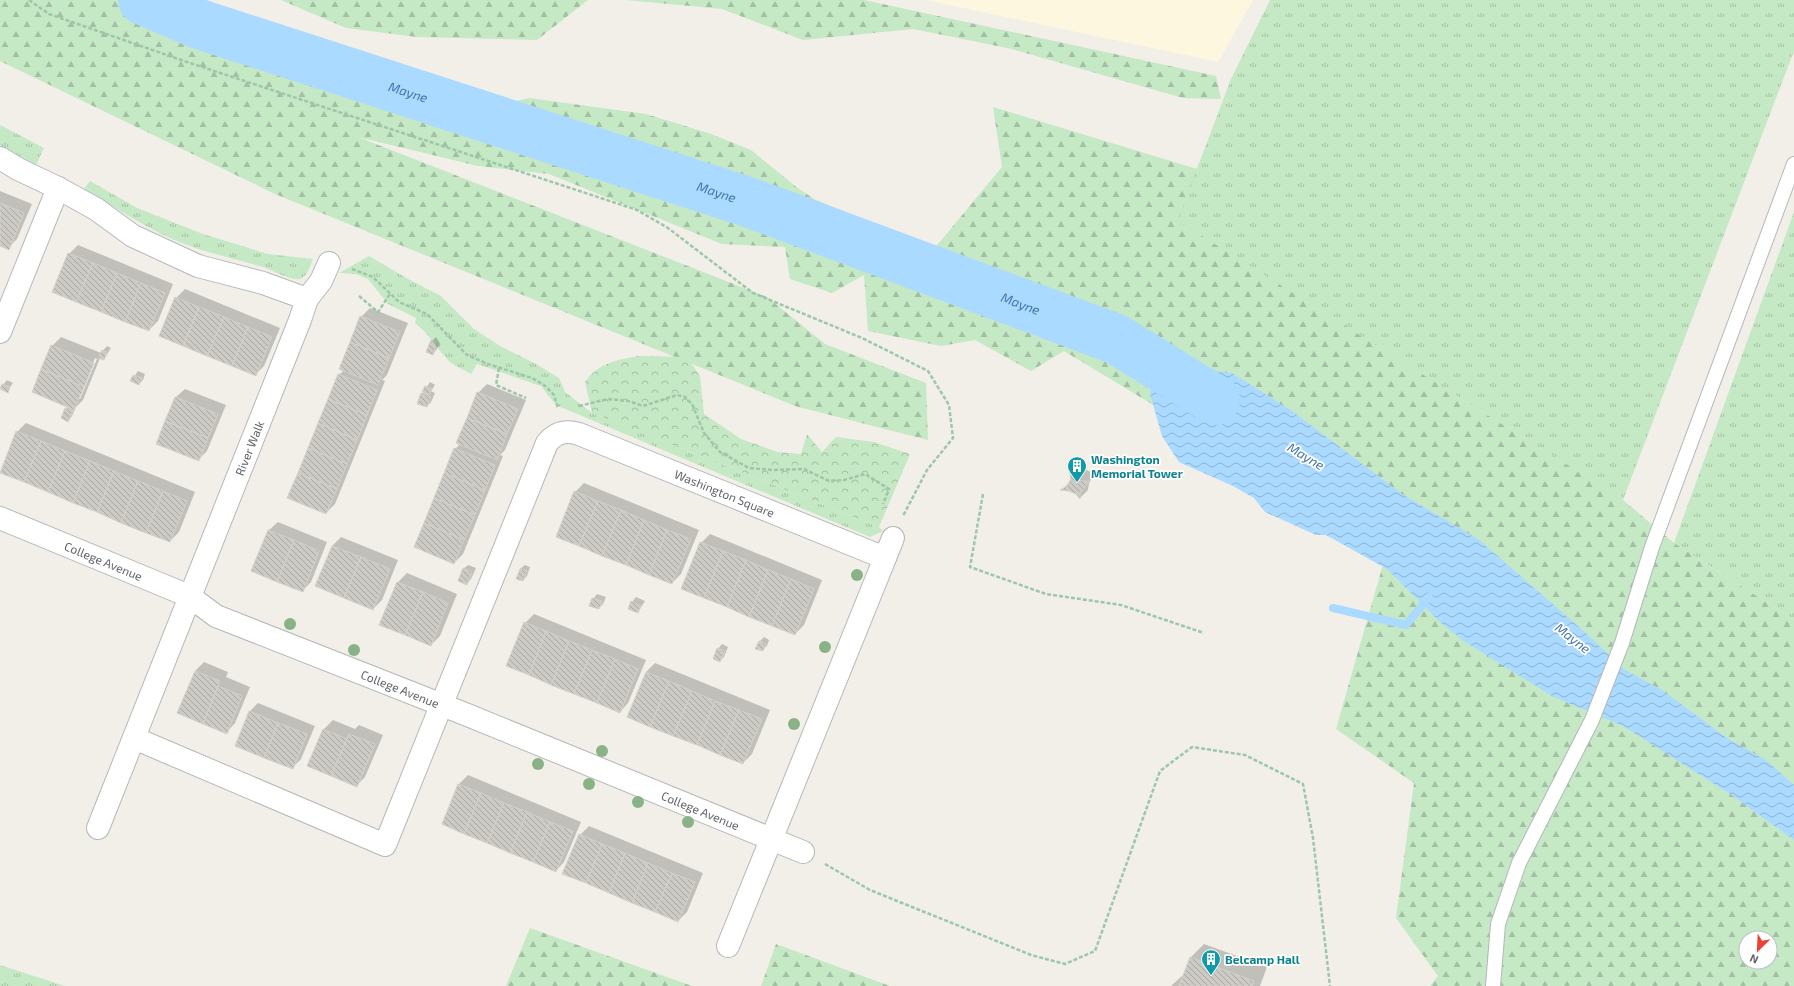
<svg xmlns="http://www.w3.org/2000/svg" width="1794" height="986" viewBox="0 0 1794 986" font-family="'Exo 2',sans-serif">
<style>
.commercial{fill:#fef7e0}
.grass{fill:url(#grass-tufts)}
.forest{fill:url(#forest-firs);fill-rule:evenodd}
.park{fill:url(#park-crowns)}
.water{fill:url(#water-waves)}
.shadow{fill:#0003;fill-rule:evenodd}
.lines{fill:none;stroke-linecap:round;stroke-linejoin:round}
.stream{stroke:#aadaff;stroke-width:8}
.river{stroke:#aadaff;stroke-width:50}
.building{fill:url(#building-back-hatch);stroke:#d6d1c6}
.lane-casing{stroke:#b5b8bc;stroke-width:16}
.street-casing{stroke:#b5b8bc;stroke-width:24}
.path{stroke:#9cc7a9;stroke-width:2.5;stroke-dasharray:4 2;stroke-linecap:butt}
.lane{stroke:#fff;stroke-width:14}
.street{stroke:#fff;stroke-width:22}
.tree{fill:#89b387}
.labels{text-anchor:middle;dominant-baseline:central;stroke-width:3.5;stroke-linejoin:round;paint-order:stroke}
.street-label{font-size:12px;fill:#5f6368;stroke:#fff}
.culture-label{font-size:12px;font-weight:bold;fill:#0d838f;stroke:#fff;text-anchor:start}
.water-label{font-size:13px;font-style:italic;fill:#4174aa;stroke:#fff}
</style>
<defs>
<pattern id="grass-tufts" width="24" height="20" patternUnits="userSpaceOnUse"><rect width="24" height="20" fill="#c5e8c5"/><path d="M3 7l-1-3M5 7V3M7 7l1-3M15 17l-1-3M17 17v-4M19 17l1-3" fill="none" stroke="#a3c0a4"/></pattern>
<pattern id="forest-firs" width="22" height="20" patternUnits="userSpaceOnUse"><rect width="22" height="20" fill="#c5e8c5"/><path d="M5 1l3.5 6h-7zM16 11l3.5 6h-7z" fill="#a3c0a4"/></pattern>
<pattern id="park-crowns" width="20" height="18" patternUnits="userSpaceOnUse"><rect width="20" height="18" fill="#c5e8c5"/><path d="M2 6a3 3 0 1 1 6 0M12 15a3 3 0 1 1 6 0" fill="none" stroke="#a3c0a4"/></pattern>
<pattern id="water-waves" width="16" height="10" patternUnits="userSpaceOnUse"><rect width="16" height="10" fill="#aadaff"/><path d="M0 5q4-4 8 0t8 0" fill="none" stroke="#8eb4d2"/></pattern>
<pattern id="building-back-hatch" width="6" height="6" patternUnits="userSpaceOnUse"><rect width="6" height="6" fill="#cccac5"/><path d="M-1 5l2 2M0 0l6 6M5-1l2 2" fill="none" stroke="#a9a8a4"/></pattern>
</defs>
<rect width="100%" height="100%" fill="#f1efe8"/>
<path class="commercial" d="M926 0H1253L1218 62Z"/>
<path class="grass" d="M1270 0H1794V51L1623 500 1177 221 1231 79Z
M0 125 44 148 36 165 0 145Z
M90 181 137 208 203 234 268 254 313 259C310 266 308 276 300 279 291 281 272 270 263 267 233 258 201 252 172 239 141 225 114 206 84 189Z
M1794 212V620L1674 543Z
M369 256 408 279 441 296 474 329 500 346 536 364 559 378 565 392 592 413 879 527 883 531 870 537 556 405 541 386 477 364 471 374C463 369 453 366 447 359 435 346 430 335 415 323L416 318 388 304 368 279 356 274 339 273Z
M0 965 65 986H0Z"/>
<path class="forest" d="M0 0H185L228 22 284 61 352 93 395 102 470 112 529 98 646 114 711 134 751 150 795 186 814 199 842 211 896 241 934 249 1002 167 993 107 1197 169 1178 221 1623 500 1674 543 1794 620V986H1430L1438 976 1396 918 1414 783 1336 729 1388 547 1064 351 1031 371 975 340 941 346 868 331 864 275 832 293 790 279 785 247 722 244 549 174 478 166 358 137 767 297 825 344 926 383 928 440 795 406 275 194 0 61ZM1746 938H1770V962H1746Z
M281 0H588L537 40 417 37 346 28Z
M626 0H864L1216 76 1221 99 1183 98 1012 49 913 29 803 40 722 9Z
M530 928 692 986H506Z
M776 944 890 986H761Z"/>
<path class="park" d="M637 356 687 357 700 376 704 414 741 439 778 452 801 454 807 434 822 452 836 437 874 442 910 454 879 527 592 413 585 382C600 362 615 361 637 356Z"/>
<path class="water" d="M1157 365 1232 373 1292 411 1402 494 1478 539 1587 634 1625 670 1662 690 1727 738 1766 760 1794 785V840L1733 796 1623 726 1552 696 1465 642 1441 623 1387 569 1326 535H1316L1265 512 1254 498 1233 486 1179 462 1162 436 1150 394Z"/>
<path class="shadow" d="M0 191 32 204 17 239 8 248 0 245Z
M78 245 173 284 158 321 149 330 69 254Z
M185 289 280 328 264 366 255 375 176 298Z
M370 308 408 323 387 375 382 380 385 381 335 504 326 513 339 375 344 370 361 317Z
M61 337 101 353 107 346 111 348 104 359 100 358 83 400 76 407 72 416 68 421 66 409 68 406 52 346ZM95 358 97 359 80 399H78Z
M436 337 440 343 437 349 433 354 428 352 432 341Z
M138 371 145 374 143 380 139 384 131 381Z
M7 380 13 383 7 391 3 385Z
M430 382 435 385 431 391 435 393 431 402 427 406 422 394Z
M487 384 526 400 505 450 500 455 503 456 463 554 454 563 455 449 460 444 478 393Z
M185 389 226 405 207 451 198 460 176 397Z
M26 423 195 492 179 532 170 541 17 432Z
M1079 463 1084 469 1091 472H1096L1089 483 1088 490 1080 498 1076 493 1069 490 1063 489 1072 479 1071 472Z
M584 483 699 530 681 574 672 583 575 492Z
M278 522 327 542 311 582 302 591 269 530Z
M710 534 822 580 804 625 795 634 701 543Z
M341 537 398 560 382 600 373 609 316 585 332 546Z
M468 565 476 568 471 579 467 583 463 569Z
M525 565 530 567 527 576 523 580 520 569Z
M407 573 457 594 440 636 431 645 398 582Z
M597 594 606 597 603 604 599 608 593 599Z
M636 597 645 601 638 612 632 602Z
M534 614 646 660 628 703 620 712 525 623Z
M764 637 769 640 767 646 762 650 759 642Z
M722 644 728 647 724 657 720 661 718 649Z
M204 662 228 672 226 677 250 687 235 723 227 732 195 671Z
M655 663 770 710 752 754 743 763 646 672Z
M258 703 315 726 301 759 292 768 249 712Z
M333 720 355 729 359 725 383 735 365 777 356 786 308 765 324 729Z
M468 775 581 822 564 862 556 871 443 824 459 784Z
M589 826 703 873 687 912 678 921 580 835Z
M1204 944 1267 967 1260 986H1171L1184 974 1191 957Z"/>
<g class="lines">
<path class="stream" d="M1333 608 1406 625 1429 597"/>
<path class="river" id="s1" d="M143 0 199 24 751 203 1116 339 1215 400"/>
</g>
<path class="building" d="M0 203 24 213 9 250 0 246Z
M68 253 93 263 76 302 52 292Z
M93 263 117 273 101 312 76 302Z
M117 273 141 283 125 322 101 312Z
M141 283 165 293 149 331 125 322Z
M175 297 199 307 183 346 159 336Z
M199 307 224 317 207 356 183 346Z
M360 316 400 332 389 358 350 342Z
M224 317 248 327 232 366 207 356Z
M248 327 272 337 256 376 232 366Z
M431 340 436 347 433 355 426 352Z
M350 342 389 358 378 385 339 369Z
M51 345 94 363 84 387 41 369Z
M102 350 107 352 104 360 98 358Z
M41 369 84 387 74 410 32 392Z
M338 374 377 390 367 415 328 399Z
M133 375 142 378 139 385 130 381Z
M2 384 10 387 8 393 0 389Z
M425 386 432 389 429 395 422 392Z
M477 392 518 409 507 434 467 418Z
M421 393 431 397 427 407 417 404Z
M175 397 218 414 208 438 165 421Z
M328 399 367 415 357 440 318 423Z
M65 408 73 411 68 422 61 418Z
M467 418 507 434 497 460 456 443Z
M165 421 208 438 199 461 156 444Z
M318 423 357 440 347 464 308 448Z
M16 431 41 441 24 482 0 473Z
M41 441 65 451 48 492 24 482Z
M308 448 347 464 337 489 298 473Z
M454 448 495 465 485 490 444 473Z
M65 451 90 461 73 503 48 492Z
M90 461 114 471 97 512 73 503Z
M114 471 138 481 121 523 97 512Z
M1069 471 1075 478 1082 481H1089L1080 493V499L1076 494 1069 491 1060 490 1067 486 1071 479Z
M298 473 337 489 326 514 287 498Z
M444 473 485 490 475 515 434 498Z
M138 481 163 491 146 533 121 523Z
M163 491 187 501 170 542 146 533Z
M574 491 598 501 579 546 556 537Z
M434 498 475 515 464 540 424 523Z
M598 501 621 510 602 556 579 546Z
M621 510 644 520 626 565 602 556Z
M644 520 667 530 649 575 626 565Z
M424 523 464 540 454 564 414 547Z
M268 530 294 540 277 582 251 571Z
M667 530 691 539 672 584 649 575Z
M294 540 319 551 303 592 277 582Z
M700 542 723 551 704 598 681 589Z
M332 546 361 557 344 598 315 586Z
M723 551 746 560 727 607 704 598Z
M361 557 390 569 373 610 344 598Z
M746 560 768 570 749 617 727 607Z
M463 568 472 572 467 585 458 581Z
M520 569 527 571 523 581 516 579Z
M768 570 791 579 772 626 749 617Z
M791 579 814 589 795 635 772 626Z
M397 582 423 592 405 635 379 625Z
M423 592 448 603 431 646 405 635Z
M592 598 602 601 599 609 589 606Z
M631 601 641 606 638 613 628 609Z
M524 622 546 631 529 675 506 666Z
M546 631 569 641 551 685 529 675Z
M569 641 592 650 574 694 551 685Z
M759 641 766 644 763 651 755 649Z
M717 648 725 651 720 662 713 659Z
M592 650 615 659 597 703 574 694Z
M615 659 638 669 620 713 597 703Z
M195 671 220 681 203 724 177 713Z
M646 672 669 681 650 727 627 717Z
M669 681 692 691 673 736 650 727Z
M218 686 242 696 227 734 203 724Z
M692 691 715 701 697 745 673 736Z
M715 701 739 710 720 755 697 745Z
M739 710 762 719 743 764 720 755Z
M249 711 278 723 264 758 235 746Z
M278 723 307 734 293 769 264 758Z
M323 729 347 739 331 776 307 766Z
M349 734 375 744 357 787 331 776Z
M458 784 481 793 464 834 442 824Z
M481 793 504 803 487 843 464 834Z
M504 803 527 812 510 853 487 843Z
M527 812 550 822 533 862 510 853Z
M550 822 573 831 556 872 533 862Z
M579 834 602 844 586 883 562 874Z
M602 844 625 853 609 893 586 883Z
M625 853 648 863 632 903 609 893Z
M648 863 672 873 655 912 632 903Z
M672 873 695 882 678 922 655 912Z
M1190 957 1254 981 1252 986H1179Z"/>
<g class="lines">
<g class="lane-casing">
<path id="lane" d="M1493 986 1498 924 1519 863 1592 720 1622 643 1652 547 1794 164"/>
</g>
<g class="street-casing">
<g id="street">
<path d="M0 158 18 169 58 188 96 209 133 236 198 266 263 283 307 299"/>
<path d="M0 332 58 188"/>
<path id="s2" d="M0 518 189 596 216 616 465 714 803 852"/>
<path d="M885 558 893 538"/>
<path id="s3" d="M134 738 385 845 547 443C556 432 566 430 579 434L885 558 728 946"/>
<path id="s4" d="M98 828 300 320 307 299 321 281 329 263"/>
</g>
</g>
<path class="path" d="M29 0 49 14 184 61 637 210 668 228 753 293 862 338 928 371 949 405 953 438 927 470 903 516
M352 269 373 277 399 302 427 314 467 355 488 364 532 378 544 385 554 395 558 408
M359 296 378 312 390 294
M499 368 496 385 526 398
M579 406 608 399 628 401 643 406 677 395 685 397 692 404 704 433 720 452 749 468 773 470 804 469 829 481 844 480 865 474 889 489 883 504
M983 494 970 567 1046 594 1121 605 1204 633
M825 864 870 890 1031 955 1065 964 1095 951 1160 771 1192 747 1245 755 1303 784 1313 838 1330 986"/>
<use href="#lane" class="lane"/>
<use href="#street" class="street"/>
</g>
<g class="tree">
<circle cx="857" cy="575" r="6"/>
<circle cx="290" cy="624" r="6"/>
<circle cx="825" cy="647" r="6"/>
<circle cx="354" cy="650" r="6"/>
<circle cx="794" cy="724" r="6"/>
<circle cx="602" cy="751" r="6"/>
<circle cx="538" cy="764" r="6"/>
<circle cx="589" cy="784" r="6"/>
<circle cx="638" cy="802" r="6"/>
<circle cx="688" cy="822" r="6"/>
</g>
<defs>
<g id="building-pin" transform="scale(1)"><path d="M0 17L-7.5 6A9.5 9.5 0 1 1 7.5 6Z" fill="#0f9aa8" stroke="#fff"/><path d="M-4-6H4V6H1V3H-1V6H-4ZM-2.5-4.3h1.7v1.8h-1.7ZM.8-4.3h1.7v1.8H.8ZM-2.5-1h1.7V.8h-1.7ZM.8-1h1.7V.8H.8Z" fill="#fff"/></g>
</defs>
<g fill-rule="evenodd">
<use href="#building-pin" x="1077" y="466"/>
<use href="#building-pin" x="1211" y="959"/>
</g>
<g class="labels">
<g class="street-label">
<text stroke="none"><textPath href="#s4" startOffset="409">River Walk</textPath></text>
<text stroke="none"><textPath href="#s3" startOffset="899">Washington Square</textPath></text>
<text stroke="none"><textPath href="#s2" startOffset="112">College Avenue</textPath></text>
<text stroke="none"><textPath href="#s2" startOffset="436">College Avenue</textPath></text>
<text stroke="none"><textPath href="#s2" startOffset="760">College Avenue</textPath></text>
</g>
<g class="culture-label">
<text x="1091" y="459">Washington<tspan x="1091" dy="14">Memorial Tower</tspan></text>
<text x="1225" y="959">Belcamp Hall</text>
</g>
<g class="water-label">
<text stroke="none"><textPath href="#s1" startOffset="281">Mayne</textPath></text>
<text stroke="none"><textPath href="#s1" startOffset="605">Mayne</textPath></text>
<text stroke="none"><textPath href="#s1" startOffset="929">Mayne</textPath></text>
<text transform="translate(1306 456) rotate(31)">Mayne</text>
<text transform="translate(1573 638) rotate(38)">Mayne</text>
</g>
</g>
<g transform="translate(1758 950) rotate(204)"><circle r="19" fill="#ffffff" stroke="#bfc1c3"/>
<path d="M0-3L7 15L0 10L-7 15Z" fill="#ea4335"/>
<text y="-6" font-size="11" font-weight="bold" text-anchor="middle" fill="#5f6368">N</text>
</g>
</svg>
